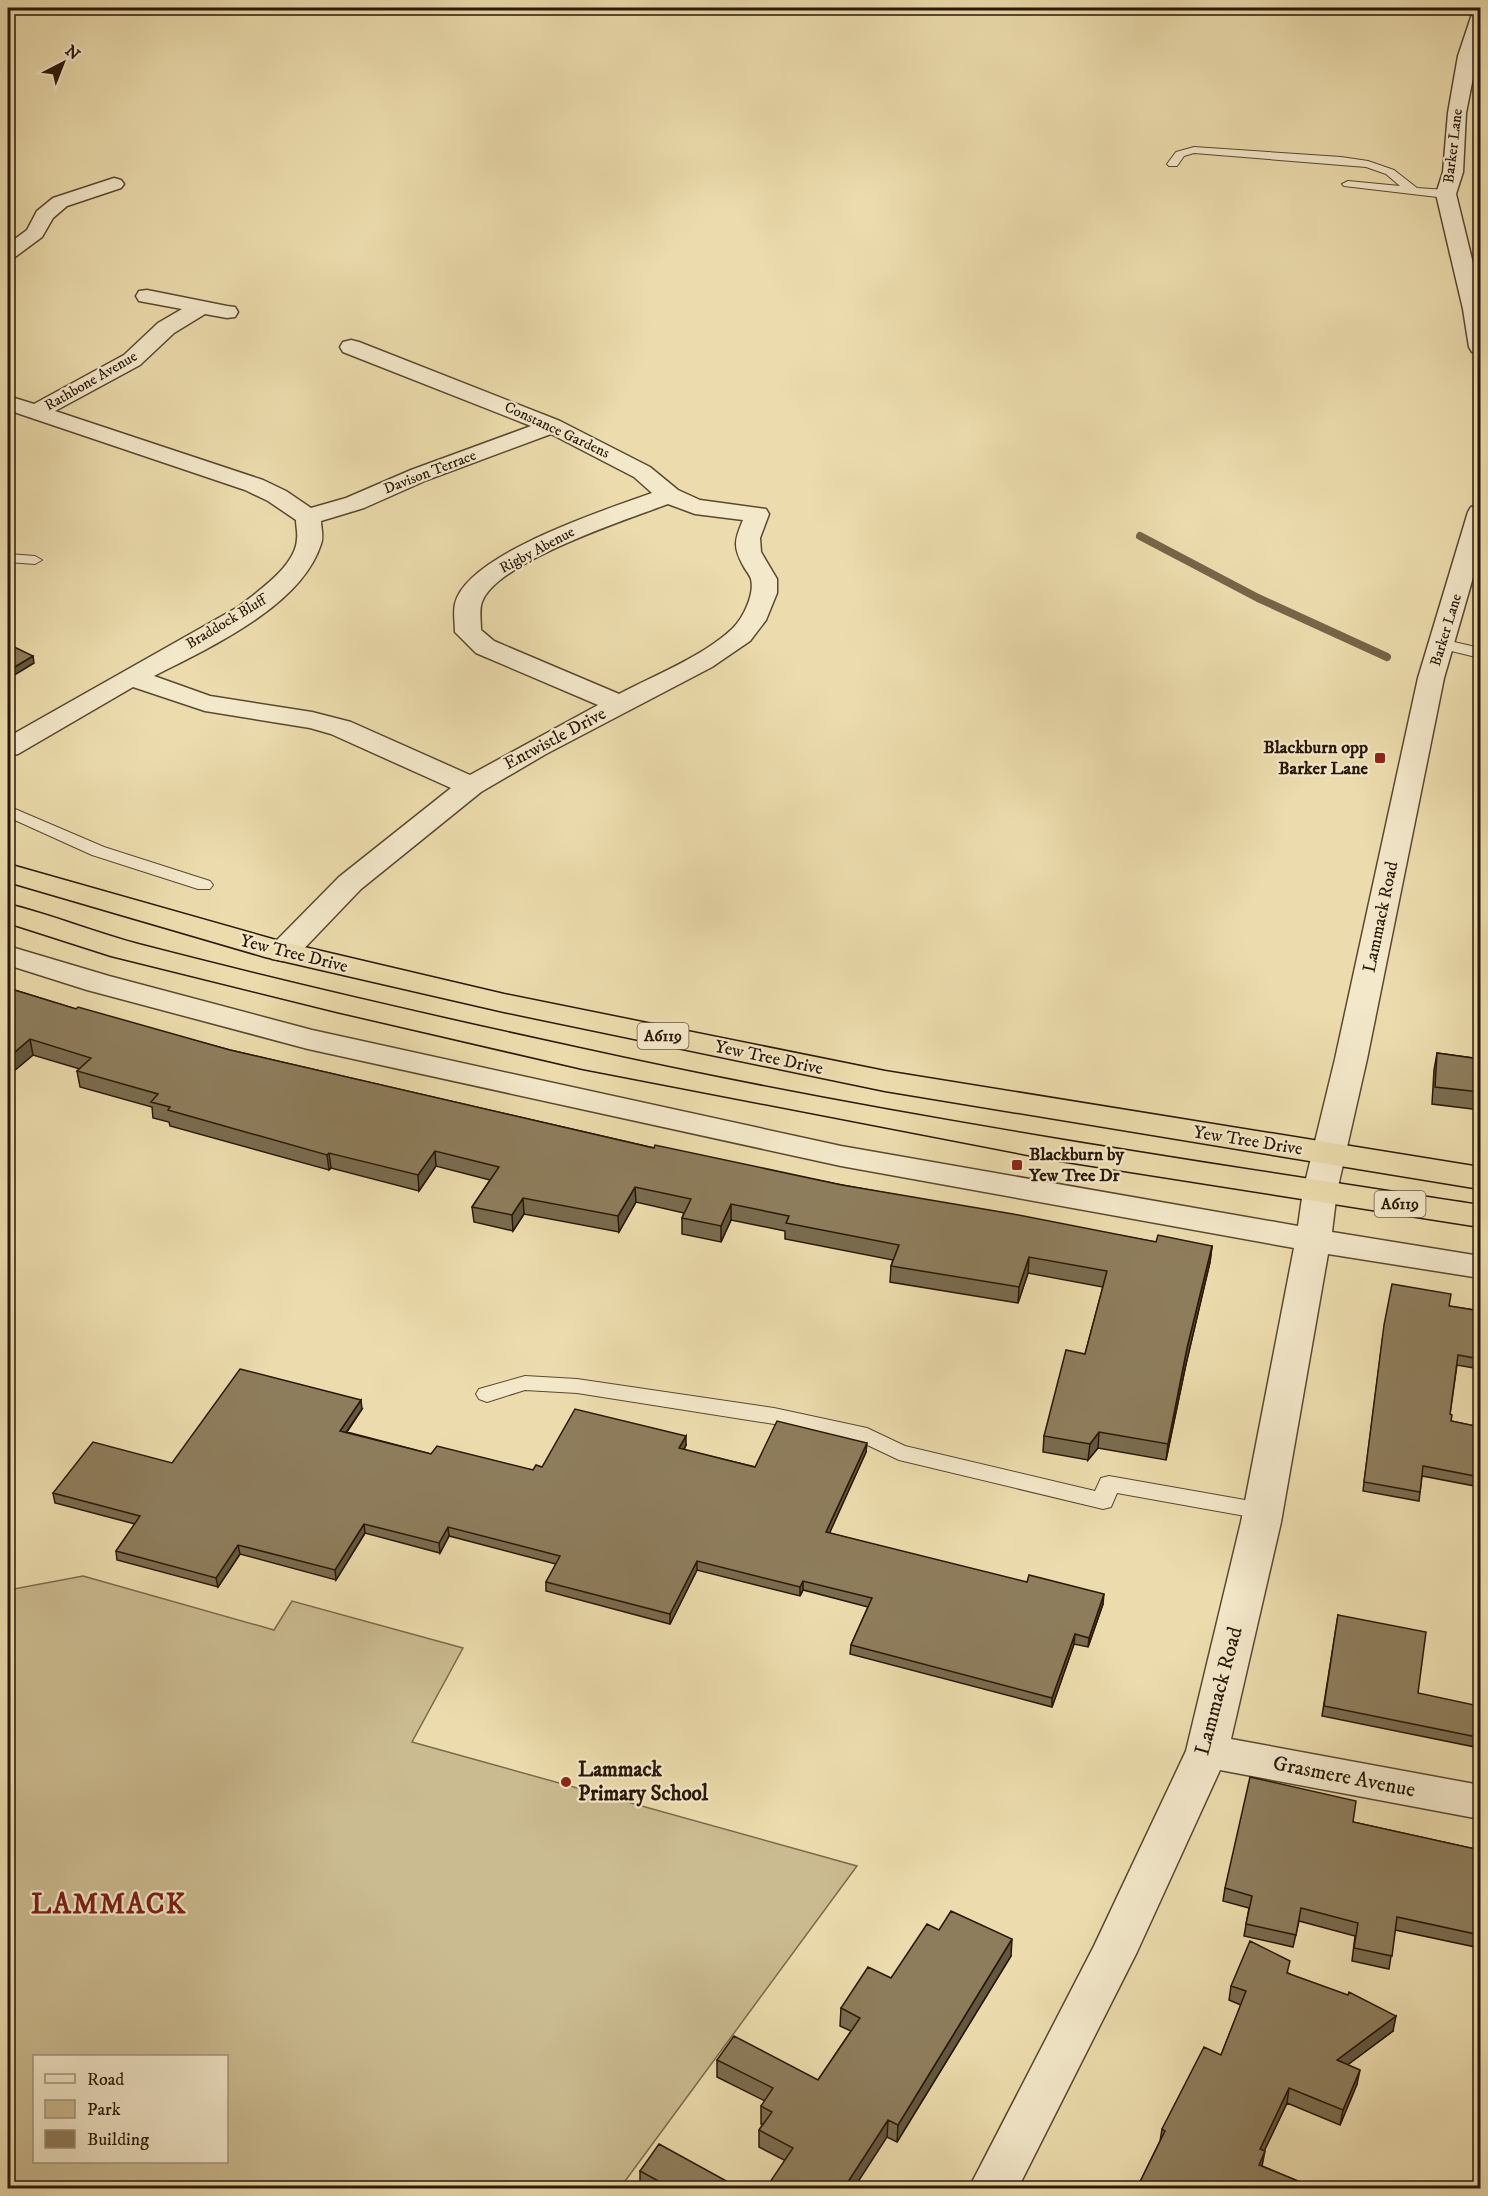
<svg xmlns="http://www.w3.org/2000/svg" width="1488" height="2196" viewBox="0 0 1488 2196" font-family="'IM FELL DW Pica',serif">
<style>
.green{fill:#cbbb90;stroke:#7a694a;stroke-width:1.5;fill-rule:evenodd}
.lines{fill:none;stroke-linecap:round;stroke-linejoin:round}
.stream{stroke:#766548;stroke-width:8}
.lane-casing{stroke:#5a482f;stroke-width:2}
.street-casing{stroke:#5a482f;stroke-width:3}
.highway-casing{stroke:#291705;stroke-width:3}
.lane{fill:#f3e8ca;fill-rule:evenodd}
.street{fill:#f3e8ca;fill-rule:evenodd}
.highway{fill:#ecdcad;fill-rule:evenodd}
.wall{fill:#7a6c4f;stroke:#291705;stroke-width:1.5}
.shaded-wall{fill:#635840;stroke:#291705;stroke-width:1.5}
.building{fill:#8e7d5c;stroke:#291705;stroke-width:1.5}
.poi-dot{fill:#8f2418;stroke:#f3e8ca;stroke-width:2}
.labels{text-anchor:middle;dominant-baseline:central;stroke-width:4.5;stroke-linejoin:round;paint-order:stroke}
.far-street-label{font-size:15px;fill:#291705;stroke:#f3e8ca}
.shield{fill:#f3e8ca;stroke:#665640;stroke-width:1.5}
.shield-label{font-size:16px;font-weight:bold;fill:#291705}
.street-label{font-size:18px;fill:#291705;stroke:#f3e8ca}
.poi-label{font-size:18px;font-weight:bold;fill:#291705;stroke:#f3e8ca;text-anchor:end}
.near-street-label{font-size:21px;fill:#291705;stroke:#f3e8ca}
.near-poi-label{font-size:21px;font-weight:bold;fill:#291705;stroke:#f3e8ca;text-anchor:start}
.near-district-label{font-size:28px;font-weight:bold;letter-spacing:1.5px;fill:#7a1f14;stroke:#f3e8ca}
</style>
<rect width="100%" height="100%" fill="#ecdcad"/>
<filter id="stains"><feTurbulence type="fractalNoise" baseFrequency=".00333" numOctaves="4"/><feColorMatrix values="0 0 0 0 .2 0 0 0 0 .09 0 0 0 0 .02 0 0 0 .5 -.17"/></filter>
<radialGradient id="worn" r=".72"><stop offset=".6" stop-color="#630" stop-opacity="0"/><stop offset="1" stop-color="#630" stop-opacity=".3"/></radialGradient>
<path class="green" d="M83 1576 274 1630 292 1601 463 1648 412 1742 857 1866 620 2188H8V1590ZM34 2056H226V2162H34Z"/>
<g class="lines">
<path class="stream" d="M1140 536 1258 598 1387 657"/>
<g class="lane-casing">
<path id="lane" d="M1194 147 1341 157 1368 161 1394 170 1417 188 1446 190 1452 194 1446 198 1344 186 1342 184 1348 181 1400 186 1386 174 1366 167 1194 153 1184 156 1177 166H1169L1167 164 1176 152Z
M8 554 35 556 42 560 35 564 8 562Z
M1441 639 1480 648V658L1435 647 1433 644Z
M8 806 104 847 210 881 213 885 210 889H198L92 855 8 817Z
M525 1376 577 1379 774 1408 867 1428 905 1446 1095 1491 1101 1478 1109 1476 1262 1503 1270 1505 1274 1511 1270 1517 1262 1519 1117 1493 1111 1507 1103 1509 899 1460 861 1442 774 1424 577 1393 525 1390 487 1402 479 1399 476 1394 479 1389Z"/>
</g>
<g class="street-casing">
<path id="street" d="M1480 12V42L1466 113 1463 172 1456 194 1480 292V354L1472 352 1469 347 1463 309 1436 194 1443 172 1448 113 1458 56 1471 17 1474 13Z
M114 178 121 180 124 184 121 188 67 206 53 218 42 237 15 257 8 259V244L27 230 37 211 53 198Z
M147 290 227 306 235 307 238 312 235 317 227 318 205 314 174 333 140 365 55 411 263 480 286 491 311 508 346 498 411 470 531 426 343 352 340 347 343 342 351 340 359 342 560 421 650 467 678 490 700 500 766 509 769 514 760 538 761 552 777 579V593L766 620 750 641 712 667 546 754 481 792 361 889 294 959 283 961 272 959 268 952 272 945 339 877 451 788 331 734 310 728 205 711 133 687 18 754 8 756V737L238 607C257 592 296 566 297 539 298 533 296 526 296 520L268 501 245 490 8 410V396L34 404 124 355 158 323 182 309 139 301 136 296 139 291ZM551 434 634 477 652 493C608 509 466 554 455 604 453 613 455 623 455 632L476 653 598 705 470 775 351 722 312 712 210 696 154 676C208 648 301 607 321 544 324 537 321 528 321 521L364 508 427 480ZM668 504 695 514 743 520C734 541 733 547 744 567 746 571 750 575 751 579 755 594 743 619 732 629 702 657 655 675 619 694L494 641 481 630C481 622 479 609 482 602 496 562 628 519 668 504Z
M1480 505V553L1444 678 1367 1059 1337 1191 1332 1232 1480 1256V1278L1328 1254 1281 1522 1231 1739 1480 1785V1819L1220 1770 1137 1952 1018 2188H969L1094 1946 1186 1751 1241 1522 1294 1248 841 1166 308 1049 87 990 8 965V946L109 976 312 1030 841 1146 1298 1226 1303 1191 1335 1059 1418 678 1468 512 1471 507Z"/>
</g>
<g class="highway-casing">
<path id="highway" d="M8 864 283 942 504 994 885 1071 1480 1167V1189L885 1091 504 1012 265 957 8 882Z
M8 904C52 915 94 932 138 944 284 982 432 1016 579 1048 877 1114 1179 1159 1480 1205V1227L1054 1160 583 1069 337 1012 111 956 8 923Z"/>
</g>
<use href="#lane" class="lane"/>
<use href="#street" class="street"/>
<use href="#highway" class="highway"/>
</g>
<path class="wall" d="M8 988 76 1009 230 1050 654 1148 842 1185 1156 1242 1212 1246 1210 1262 1186 1364 1166 1460 1098 1448 1088 1460 1043 1452 1044 1436 1085 1354 1103 1287 1028 1273 1018 1303 890 1282 891 1266 893 1260 785 1239V1231L731 1220 721 1242 682 1234V1218L684 1213 636 1202 619 1232 524 1214 513 1231 474 1222 472 1207 490 1180 436 1166 419 1191 331 1168 329 1170 170 1126 169 1122 153 1118 152 1107 80 1087 77 1071 80 1069 33 1055 8 1076Z
M1437 1053 1480 1059V1110L1432 1104 1434 1070Z
M1449 1306 1480 1311V1369L1457 1365 1450 1414 1451 1421 1480 1427V1487L1422 1476 1419 1501 1363 1491 1383 1335Z
M362 1409 347 1432 431 1454 533 1470 542 1467 686 1445 684 1450 755 1467 866 1452 829 1533 1103 1604 1088 1647 1074 1644 1052 1707 850 1654 851 1645 868 1607 803 1590 800 1596 697 1570 670 1624 546 1591V1582L556 1564 449 1536 440 1553 365 1533 336 1580 240 1554 218 1587 117 1560 116 1551 135 1524 55 1503 53 1493 172 1463Z
M1338 1615 1418 1693 1477 1737 1475 1747 1322 1716Z
M1353 1822 1480 1850V1948L1395 1930 1389 1969 1352 1961 1355 1936 1299 1921 1293 1947 1244 1936 1249 1908 1223 1901 1225 1888Z
M939 1930 1011 1956 897 2142 887 2137 784 2160 759 2147V2130L763 2124H761V2106L765 2101 717 2077V2060L818 2080 851 2031 840 2026 841 2008 891 1978Z
M1288 1973 1393 2031 1347 2065 1357 2084 1340 2125 1287 2103 1264 2151 1262 2166 1305 2184 1304 2188H1137L1160 2141 1162 2129 1221 2055 1241 2005 1229 2000 1231 1986Z
M640 2171 739 2188H640Z"/>
<path class="shaded-wall" d="M33 656 34 663 8 679V671Z
M30 1039 33 1055 8 1076V1058Z
M435 1151 436 1166 419 1191 418 1175Z
M329 1153 331 1168 329 1170 327 1155Z
M635 1187 636 1202 619 1232 618 1216Z
M523 1198 524 1214 513 1231 512 1215Z
M731 1204V1220L721 1242V1226Z
M1212 1246 1210 1262 1186 1364 1166 1460 1168 1444 1187 1348Z
M1029 1257 1028 1273 1018 1303 1019 1287Z
M361 1400 362 1409 341 1440 340 1431Z
M1099 1432 1098 1448 1088 1460 1090 1444Z
M686 1436V1445L679 1458V1448Z
M867 1443 866 1452 826 1541V1532Z
M364 1524 365 1533 336 1580 335 1570Z
M448 1527 449 1536 440 1553 439 1543Z
M238 1545 240 1554 218 1587 216 1578Z
M697 1561V1570L670 1624V1614Z
M803 1581V1590L800 1596V1587Z
M1104 1594 1103 1604 1088 1647 1089 1638Z
M1075 1634 1074 1644 1052 1707V1698Z
M1012 1939 1011 1956 897 2142 898 2125Z
M1396 2016 1393 2031 1334 2075 1337 2060Z
M1360 2070 1357 2084 1340 2125 1343 2110Z
M1289 2088 1287 2103 1258 2164 1260 2149Z
M888 2120 887 2137 854 2188H844Z
M1265 2151 1262 2166 1259 2165Z"/>
<path class="building" d="M8 644 33 656 8 671Z
M8 988 76 1009 78 1007 230 1050 654 1148 655 1145 842 1185 1013 1214 1156 1242 1158 1235 1212 1246 1187 1348 1168 1444 1099 1432 1090 1444 1044 1436 1066 1350 1085 1354 1107 1271 1029 1257 1019 1287 891 1266 899 1245 786 1223 789 1216 731 1204 721 1226 682 1218 691 1199 635 1187 618 1216 523 1198 512 1215 472 1207 499 1167 435 1151 418 1175 329 1153 327 1155 168 1110 170 1107 151 1102 158 1094 77 1071 91 1058 30 1039 8 1058Z
M1437 1053 1480 1059V1092L1435 1087Z
M1392 1284 1451 1294 1449 1306 1480 1311V1359L1458 1355 1450 1414 1452 1415 1451 1421 1480 1427V1477L1423 1466 1420 1492 1364 1482 1384 1325Z
M240 1369 361 1400 340 1431 431 1454 437 1446 533 1470 536 1465 542 1467 575 1409 686 1436 679 1448 755 1467 777 1421 867 1443 826 1532 1027 1582 1029 1575 1104 1594 1089 1638 1075 1634 1052 1698 851 1645 872 1598 803 1581 800 1587 697 1561 670 1614 546 1582 560 1556 448 1527 439 1543 364 1524 335 1570 238 1545 216 1578 116 1551 140 1516 53 1493 93 1442 172 1463Z
M1338 1615 1426 1632 1418 1693 1479 1706 1477 1737 1324 1706Z
M1250 1777 1356 1801 1353 1822 1480 1850V1935L1397 1917 1392 1956 1354 1948 1358 1923 1301 1908 1296 1935 1246 1924 1252 1896 1225 1888Z
M951 1911 1012 1939 898 2125 888 2120 844 2188H766L793 2148 759 2130 772 2112 761 2106 773 2088 717 2060 734 2036 818 2080 860 2018 841 2008 868 1967 891 1978 927 1924 939 1930Z
M1250 1941 1290 1961 1287 1973 1348 1995 1349 1992 1396 2016 1337 2060 1360 2070 1343 2110 1289 2088 1260 2149 1265 2151 1259 2165 1305 2184 1303 2188H1137L1165 2131 1162 2129 1204 2047 1221 2055 1246 1991 1231 1986Z
M659 2144 739 2188H671L640 2171Z"/>
<g class="poi-dot">
<rect x="1374" y="752" width="12" height="12" rx="3"/>
<rect x="1011" y="1159" width="12" height="12" rx="3"/>
<circle cx="566" cy="1782" r="6"/>
</g>
<g class="labels">
<g class="far-street-label">
<text transform="translate(1453 146) rotate(-83)">Barker Lane</text>
<text transform="translate(91 381) rotate(-30)">Rathbone Avenue</text>
<text transform="translate(557 430) rotate(25)">Constance Gardens</text>
<text transform="translate(430 472) rotate(-21)">Davison Terrace</text>
<text transform="translate(537 550) rotate(-28)">Rigby Abenue</text>
<text transform="translate(226 622) rotate(-31)">Braddock Bluff</text>
<text transform="translate(1446 630) rotate(-73)">Barker Lane</text>
</g>
<g class="shield">
<rect x="637.5" y="1023" width="51" height="26" rx="4.5"/>
<rect x="1374.5" y="1191" width="51" height="26" rx="4.5"/>
</g>
<g class="shield-label">
<text x="663" y="1036">A6119</text>
<text x="1400" y="1204">A6119</text>
</g>
<g class="street-label">
<text transform="translate(555 739) rotate(-28)">Entwistle Drive</text>
<text transform="translate(1381 917) rotate(-78)">Lammack Road</text>
<text transform="translate(294 954) rotate(14)">Yew Tree Drive</text>
<text transform="translate(769 1058) rotate(12)">Yew Tree Drive</text>
<text transform="translate(1248 1141) rotate(9)">Yew Tree Drive</text>
</g>
<g class="poi-label">
<text x="1368" y="748">Blackburn opp<tspan x="1368" dy="21">Barker Lane</tspan></text>
<text x="1029" y="1155" text-anchor="start">Blackburn by<tspan x="1029" dy="21">Yew Tree Dr</tspan></text>
</g>
<g class="near-street-label">
<text transform="translate(1219 1691) rotate(-75)">Lammack Road</text>
<text transform="translate(1344 1777) rotate(11)">Grasmere Avenue</text>
</g>
<g class="near-poi-label">
<text x="578" y="1770">Lammack<tspan x="578" dy="24">Primary School</tspan></text>
</g>
<g class="near-district-label">
<text x="109" y="1904">LAMMACK</text>
</g>
</g>
<rect width="1488" height="2196" fill="none" stroke="#ecdcad" stroke-width="30"/>
<rect x="9" y="9" width="1470" height="2178" fill="none" stroke="#291705" stroke-width="3"/>
<rect x="15" y="15" width="1458" height="2166" fill="none" stroke="#291705" stroke-width="1.5"/>
<rect x="33" y="2055" width="195" height="108" fill="#f3e8ca" stroke="#a2947b" stroke-width="1.5"/>
<rect x="45" y="2074" width="30" height="9" fill="#f3e8ca" stroke="#a2947b" stroke-width="1.5"/>
<text x="87" y="2085" font-size="18" fill="#291705">Road</text>
<rect x="45" y="2100" width="30" height="18" fill="#cbbb90" stroke="#a2947b" stroke-width="1.5"/>
<text x="87" y="2115" font-size="18" fill="#291705">Park</text>
<rect x="45" y="2130" width="30" height="18" fill="#8e7d5c" stroke="#a2947b" stroke-width="1.5"/>
<text x="87" y="2145" font-size="18" fill="#291705">Building</text>
<g transform="translate(63 63) rotate(42)" stroke="#f3e8ca" stroke-width="4.5" paint-order="stroke">
<path d="M0-4.5L10 22L0 15L-10 22Z" fill="#291705"/>
<text y="-9" font-size="16" font-weight="bold" text-anchor="middle" fill="#291705">N</text>
</g>
<rect width="100%" height="100%" filter="url(#stains)"/>
<rect width="100%" height="100%" fill="url(#worn)"/>
</svg>
